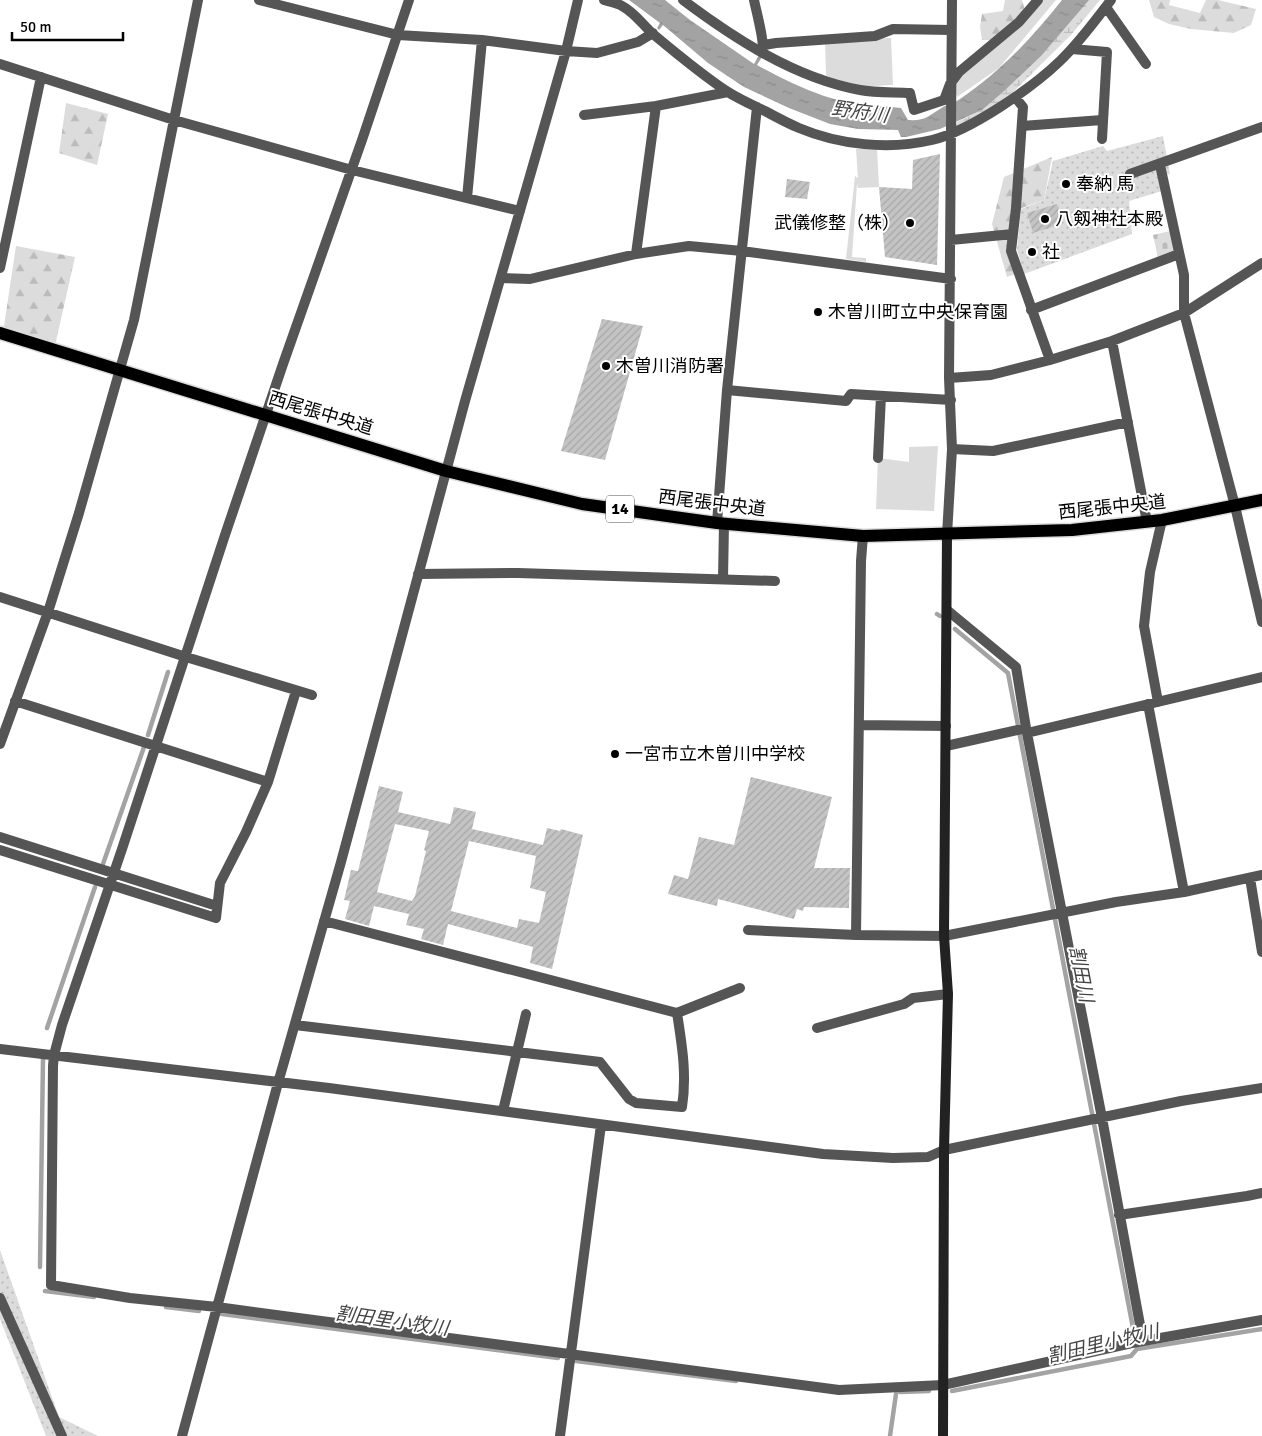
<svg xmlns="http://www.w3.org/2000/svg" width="1262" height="1436" viewBox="0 0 1262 1436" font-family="Signika,'Noto Sans JP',sans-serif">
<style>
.grass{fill:#dcdcdc}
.forest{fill:url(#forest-firs)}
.wetland{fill:url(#wetland-marsh)}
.cemetery{fill:url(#cemetery-stones)}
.park{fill:url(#park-dots)}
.water{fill:url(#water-ripples)}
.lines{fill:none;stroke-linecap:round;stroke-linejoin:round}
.stream{stroke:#a3a3a3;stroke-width:4.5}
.building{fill:url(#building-hatch);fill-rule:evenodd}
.primary-casing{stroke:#dbdbdb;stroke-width:15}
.street{stroke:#555;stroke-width:10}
.secondary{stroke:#222;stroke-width:10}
.primary{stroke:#000;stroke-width:12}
.poi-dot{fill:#000;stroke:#fff;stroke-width:2}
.labels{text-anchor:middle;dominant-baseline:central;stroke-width:4;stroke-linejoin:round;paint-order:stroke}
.shield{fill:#fff;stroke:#4c4c4c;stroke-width:1}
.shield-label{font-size:16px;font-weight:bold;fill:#000}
.poi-label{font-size:18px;fill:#000;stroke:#fff;text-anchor:start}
.street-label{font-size:18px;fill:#000;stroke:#fff}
.water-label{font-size:19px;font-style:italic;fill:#444;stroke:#fff}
</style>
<defs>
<pattern id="forest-firs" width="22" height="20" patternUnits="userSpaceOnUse" patternTransform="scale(1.25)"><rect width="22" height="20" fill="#dcdcdc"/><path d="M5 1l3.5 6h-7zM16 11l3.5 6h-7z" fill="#bbb"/></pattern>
<pattern id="wetland-marsh" width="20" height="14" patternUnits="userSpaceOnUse" patternTransform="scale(1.25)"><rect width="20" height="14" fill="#dcdcdc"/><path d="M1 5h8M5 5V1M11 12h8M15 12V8" fill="none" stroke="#bbb"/></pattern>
<pattern id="cemetery-stones" width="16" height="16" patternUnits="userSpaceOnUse" patternTransform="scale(1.25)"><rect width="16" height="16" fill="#dcdcdc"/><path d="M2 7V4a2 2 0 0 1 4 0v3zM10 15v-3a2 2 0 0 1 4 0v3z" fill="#bbb"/></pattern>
<pattern id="park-dots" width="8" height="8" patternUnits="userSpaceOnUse" patternTransform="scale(1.25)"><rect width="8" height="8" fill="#dcdcdc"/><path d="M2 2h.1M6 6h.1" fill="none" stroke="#bbb" stroke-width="1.8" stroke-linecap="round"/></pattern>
<pattern id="water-ripples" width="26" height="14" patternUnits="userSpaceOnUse" patternTransform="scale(1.25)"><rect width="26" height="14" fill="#a3a3a3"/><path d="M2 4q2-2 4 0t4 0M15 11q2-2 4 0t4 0" fill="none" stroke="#8b8b8b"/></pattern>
<pattern id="building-hatch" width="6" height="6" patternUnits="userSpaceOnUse" patternTransform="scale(1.25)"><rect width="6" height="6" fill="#c4c4c4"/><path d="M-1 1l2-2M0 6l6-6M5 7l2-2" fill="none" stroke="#a7a7a7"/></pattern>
</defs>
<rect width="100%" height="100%" fill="#fff"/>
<path class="grass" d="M1037 0H1056L999 68 957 97 952 81Z
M891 38 893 85C872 86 843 90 826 75L825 40Z
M877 148 879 187 858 188 857 184 852 257 866 258V262L846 259 855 176 858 178 856 149Z
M938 446 934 511 876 509 878 458 909 462V447Z"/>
<path class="forest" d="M1005 0H1022L1026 14 997 40H982L980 27 982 14 1003 11Z
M1149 0H1170L1169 5 1200 13 1206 0H1218L1256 9 1251 25 1234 33 1191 29 1169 24 1154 17Z
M66 103 108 114 97 165 59 153Z
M1052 157 1044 200 1016 210 1011 251 1019 273 1007 277 992 224 1004 177Z
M16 246 75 257 54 350 3 333Z"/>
<path class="wetland" d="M1088 0H1100L1071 35 1007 98 955 128V123L982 110Z"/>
<path class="cemetery" d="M1174 230 1179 254 1158 258 1153 235Z"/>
<path class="park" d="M1163 136 1170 174 1158 175 1162 191 1129 201 1132 234 1024 274 1017 250 1021 209 1044 200 1053 161 1103 146 1107 151Z
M0 1250 59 1417 98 1436H46L0 1319Z"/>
<path class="water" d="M629 0H665L690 20 754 64 759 55 762 57 757 65C779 77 801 88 824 96 849 104 875 105 901 108L908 120C926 121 928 116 943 107 948 104 955 103 960 99 1000 72 1033 37 1062 0H1089L1041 56 1004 91 982 110 940 129 906 137H901L898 130 858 129 830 124 789 108 744 87 708 63 663 25 659 30 657 28 660 23Z"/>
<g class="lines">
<path class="stream" d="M937 614 940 616
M955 629 1008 673 1137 1349
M148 735 168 672
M103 864 144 747
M47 1028 95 887
M40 1267 43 1059
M45 1291 94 1297
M166 1307 199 1311
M222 1314 558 1358
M576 1361 736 1381
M952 1391 1131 1356 1137 1349 1262 1329
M900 1392 929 1391
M890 1436 896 1394"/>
</g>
<path class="building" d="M940 154 937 265 885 257 879 187 912 189 913 160Z
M787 179 810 182 807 199 785 197Z
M1057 204 1062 224 1033 233 1027 213Z
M602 319 643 326 605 460 561 451Z
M751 777 832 797 814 868H850L849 908 804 907 803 911 797 909 794 919 718 899 717 906 668 894 674 875 688 879 699 837 734 845Z
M379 786 403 792 398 812 450 824 454 807 476 812 472 829 543 845 547 828 560 831 561 829 583 835 552 969 530 963 533 947 448 924 443 945 421 939 424 929 406 925 409 914 374 906 369 926 345 919 350 901 344 900 351 870 358 871ZM395 824 429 831 424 850 426 851 415 896 412 901 377 892ZM469 841 536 856 530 888 546 892 539 923 519 919 517 928 451 911Z"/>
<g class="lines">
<g class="primary-casing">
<path id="primary" d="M0 333 446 471 582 504 717 523 863 536 1072 530 1162 520 1262 500"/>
</g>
<path class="street" d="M259 0 398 35 482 40 566 51 597 53 638 42 653 33
M409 0 362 140 283 364 225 535 122 849 62 1025 54 1055 53 1066 51 1285 130 1298 217 1307 839 1390 943 1385 1132 1343 1262 1320
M604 0C610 2 617 3 622 6 634 12 643 25 653 34 677 54 702 75 728 92 739 99 752 105 765 111 776 117 787 123 799 128 839 145 889 150 932 140 970 131 1032 88 1060 61 1079 43 1095 21 1111 0
M683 0C735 39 795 78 860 90 876 93 894 92 910 93L914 110 944 100 950 84 959 72 1019 22 1038 0
M754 0C756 10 765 43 762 50
M1106 7 1146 64
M764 45 776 43 875 36 893 29 951 30
M1072 49 1107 52 1102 139
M0 64 174 120 352 170 520 211
M1015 97 1023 107 1016 208 1011 251 1050 360
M584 115 656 106 728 92
M1022 126 1102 120
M1160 165 1184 275V313L1235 506 1262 622
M1130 174 1262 127
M467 198 482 40
M951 240 1013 234
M636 254 656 106
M0 268 41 77
M502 278 530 279 636 254 689 246 742 251 951 279
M1031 310 1179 254
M1112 341 1147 522
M949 378 991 375 1050 360 1112 341 1184 313 1262 263
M727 390 846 401 851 394 951 400
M952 449 993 451 1128 422
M878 458 881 396
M717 523 727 390 757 107
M947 535 952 449 949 378 952 0
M418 574 518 573 775 581
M723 579 724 524
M0 597 186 657 312 695
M947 610 1016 667 1026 728 1102 1118 1143 1341
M15 701 268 782
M1158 702 1144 626 1150 572 1162 520
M1148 704 1184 892
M859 725 946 726
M1027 733 1262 677
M0 744 48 612 79 513 134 320 198 0
M946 746 1026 728
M0 837 217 906
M0 850 216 918 220 883 246 832 268 782 296 691
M1250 878 1262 952
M324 921 677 1013 740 988
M748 930 856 935 944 936 1116 902 1184 892 1262 875
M856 935 861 561 863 536
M295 1025 600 1062 629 1099 636 1103 682 1107C687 1075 682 1045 677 1013
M817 1028 904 1004 913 998 948 994
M0 1049 329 1088 823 1154 893 1158 928 1157 944 1150 1181 1101 1262 1088
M503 1111 526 1014
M1119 1215 1247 1196 1262 1193
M0 1298 62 1436
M182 1436 278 1083 341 862 465 401 566 51 578 0
M560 1436 601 1125"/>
<path class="secondary" d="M943 1436 944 1150 948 994 944 936 947 535"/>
<use href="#primary" class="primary"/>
</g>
<g class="poi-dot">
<circle cx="1066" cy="184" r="5"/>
<circle cx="1045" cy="219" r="5"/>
<circle cx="910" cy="223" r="5"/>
<circle cx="1032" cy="252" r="5"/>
<circle cx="818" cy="312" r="5"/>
<circle cx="606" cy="366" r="5"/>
<circle cx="615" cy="754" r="5"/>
</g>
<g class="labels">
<rect class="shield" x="606" y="495.5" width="28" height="27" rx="4"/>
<g class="shield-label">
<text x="620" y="509">14</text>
</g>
<g class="poi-label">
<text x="1076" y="184">奉納 馬</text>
<text x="1055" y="219">八剱神社本殿</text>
<text x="900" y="223" text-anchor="end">武儀修整（株）</text>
<text x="1042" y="252">社</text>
<text x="828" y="312">木曽川町立中央保育園</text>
<text x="616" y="366">木曽川消防署</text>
<text x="625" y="754">一宮市立木曽川中学校</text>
</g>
<g class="street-label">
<text transform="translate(321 413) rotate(17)">西尾張中央道</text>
<text transform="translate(712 503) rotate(7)">西尾張中央道</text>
<text transform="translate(1112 507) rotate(-6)">西尾張中央道</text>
</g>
<g class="water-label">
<text transform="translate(860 112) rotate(8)">野府川</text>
<text transform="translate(1081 974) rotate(79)">割田川</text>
<text transform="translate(392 1321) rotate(8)">割田里小牧川</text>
<text transform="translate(1103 1344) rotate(-13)">割田里小牧川</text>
</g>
</g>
<path d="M12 32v8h111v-8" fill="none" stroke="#000000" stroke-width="2.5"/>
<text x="20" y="32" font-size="15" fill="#000000" stroke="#ffffff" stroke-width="4" paint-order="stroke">50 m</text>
</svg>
